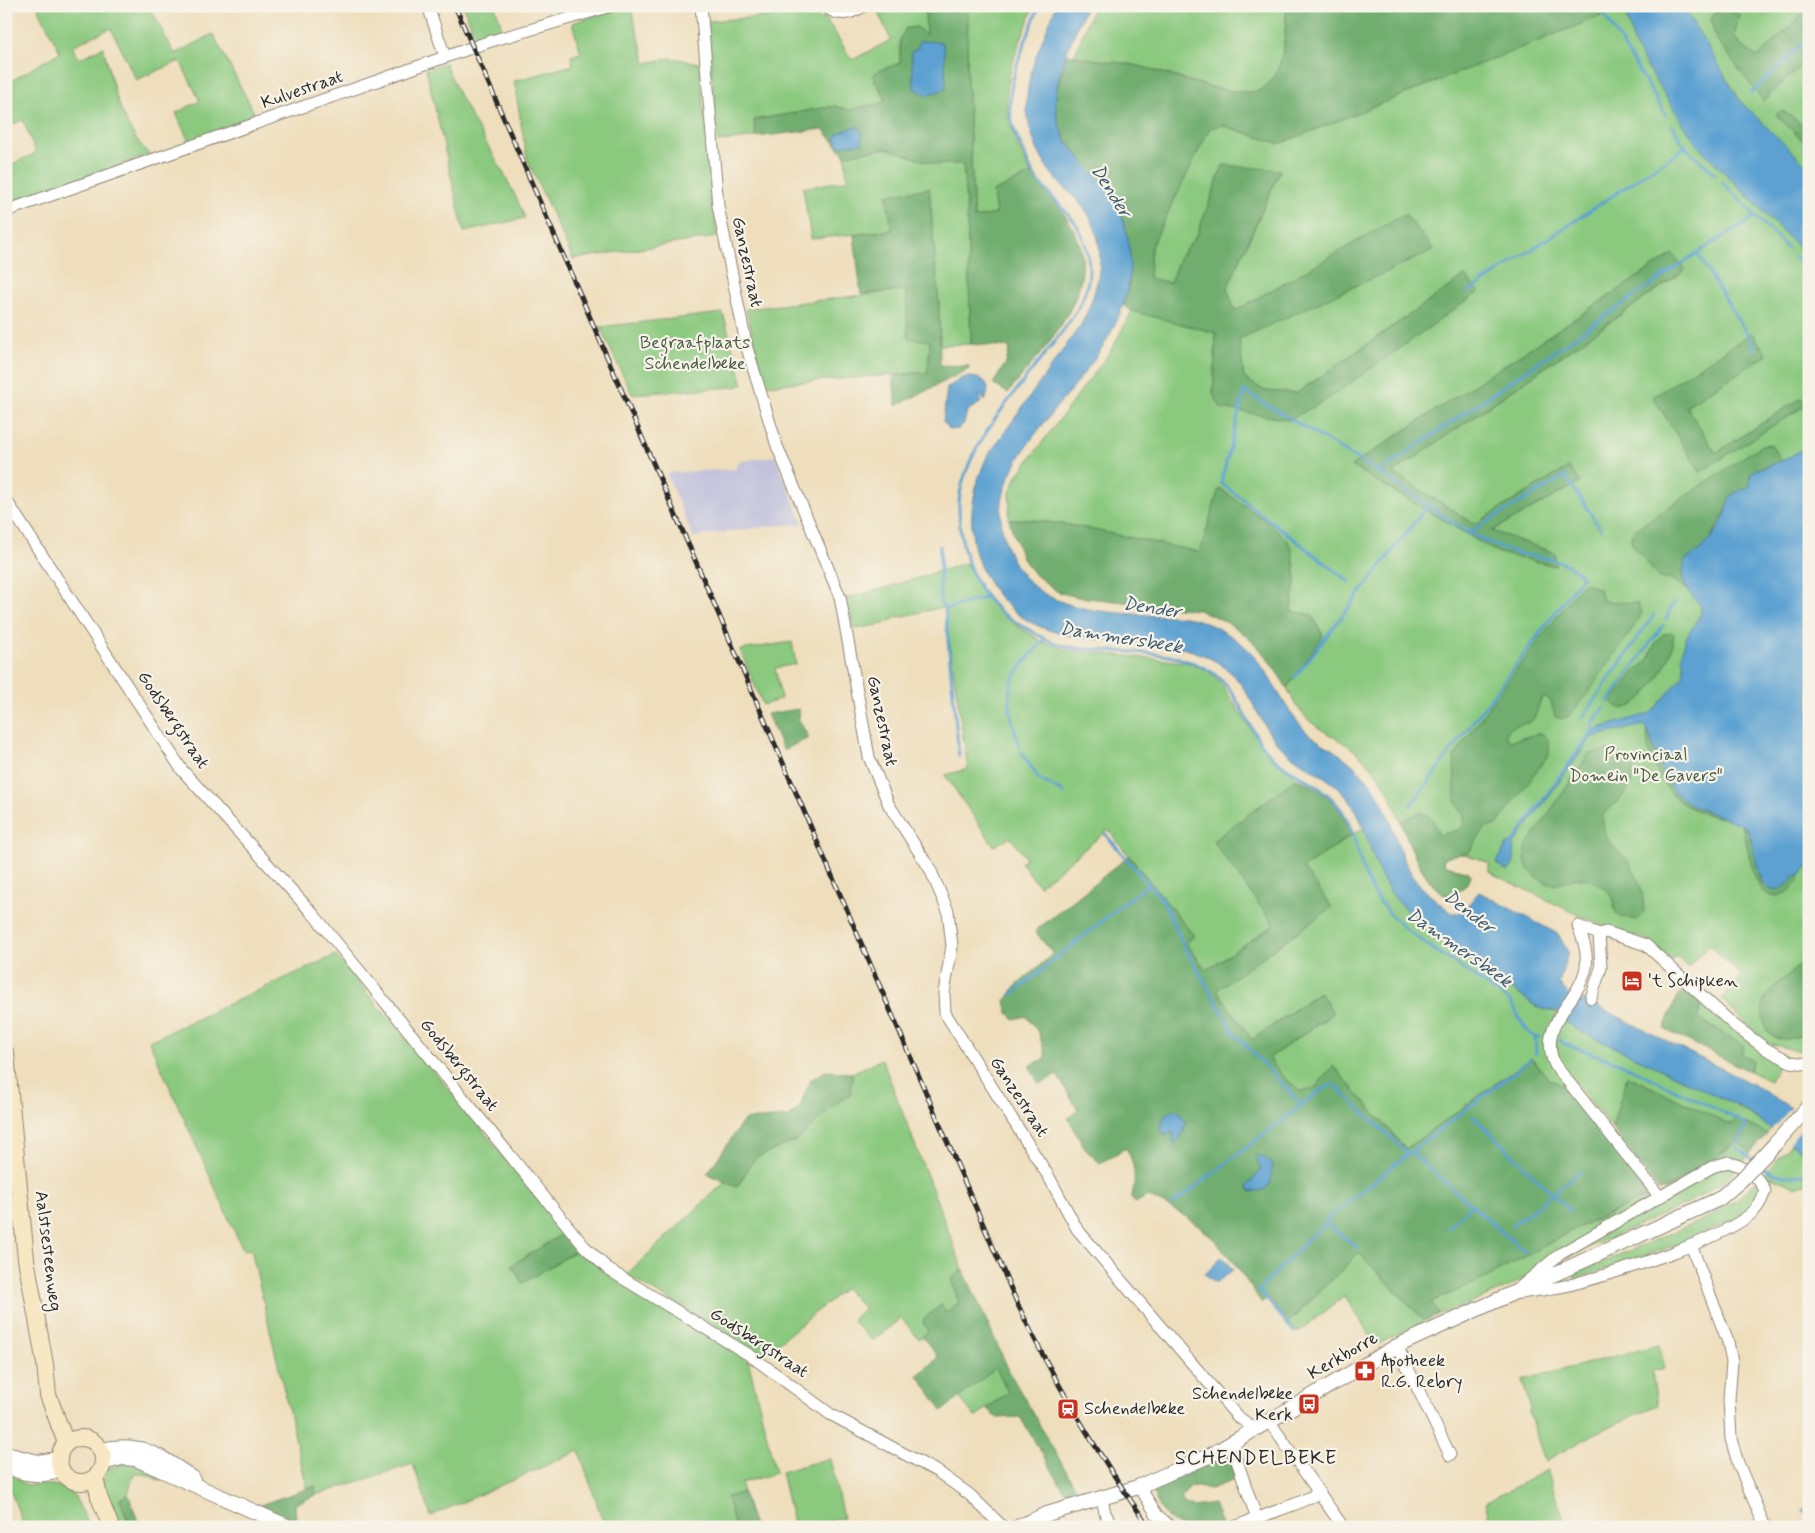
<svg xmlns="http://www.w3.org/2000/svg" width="1815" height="1533" viewBox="0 0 1815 1533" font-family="Mynerve,sans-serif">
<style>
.industrial{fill:#c2c2dc}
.green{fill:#8bc97f;stroke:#5b7a55;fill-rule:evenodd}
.forest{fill:#70ad6e;stroke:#4e6c4c}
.water{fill:#5ba1d1;stroke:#43667e}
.pier{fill:#eedebc}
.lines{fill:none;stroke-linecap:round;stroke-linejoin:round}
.stream{stroke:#5ba1d1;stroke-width:3}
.minor-casing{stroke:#8c8474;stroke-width:13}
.tertiary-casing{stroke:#8c8474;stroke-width:16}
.secondary-casing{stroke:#8c8474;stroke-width:18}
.minor{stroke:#fff;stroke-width:11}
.tertiary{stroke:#fff;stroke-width:14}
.secondary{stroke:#f7e8c3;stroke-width:16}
.rail-casing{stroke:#2b2b2b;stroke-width:5}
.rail{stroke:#f7f3e8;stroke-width:3;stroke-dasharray:9;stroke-linecap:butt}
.tertiary-bridge-casing{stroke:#8c8474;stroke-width:16;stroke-linecap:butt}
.tertiary-bridge{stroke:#fff;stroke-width:14}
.labels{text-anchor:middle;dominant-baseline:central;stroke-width:4.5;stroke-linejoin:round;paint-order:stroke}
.street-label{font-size:18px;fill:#2b2b2b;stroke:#f7f3e8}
.park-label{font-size:18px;fill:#485a44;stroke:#f7f3e8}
.poi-label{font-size:18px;fill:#2b2b2b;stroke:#f7f3e8;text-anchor:start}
.water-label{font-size:19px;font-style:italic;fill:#3e5a6d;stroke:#f7f3e8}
.quarter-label{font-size:20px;letter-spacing:1px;fill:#2b2b2b;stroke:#f7f3e8}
</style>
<rect width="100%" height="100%" fill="#f7f3e8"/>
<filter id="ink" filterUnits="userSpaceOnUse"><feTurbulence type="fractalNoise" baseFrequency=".02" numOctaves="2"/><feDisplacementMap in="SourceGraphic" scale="10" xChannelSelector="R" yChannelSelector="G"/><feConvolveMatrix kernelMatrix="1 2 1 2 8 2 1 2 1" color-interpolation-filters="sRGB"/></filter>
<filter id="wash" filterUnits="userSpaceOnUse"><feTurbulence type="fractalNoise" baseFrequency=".0096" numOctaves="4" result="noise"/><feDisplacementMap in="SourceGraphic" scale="20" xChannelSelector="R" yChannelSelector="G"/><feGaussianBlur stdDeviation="1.12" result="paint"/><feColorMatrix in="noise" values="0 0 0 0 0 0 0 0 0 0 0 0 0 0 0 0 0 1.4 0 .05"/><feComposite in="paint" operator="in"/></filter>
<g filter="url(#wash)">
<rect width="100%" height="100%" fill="#eedebc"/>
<path class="industrial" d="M775 456 803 524 771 526 693 537 666 473 736 469 737 462Z"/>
<path class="green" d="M37 6H149L175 54 213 34 257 118 189 142 176 113 200 101 180 61 136 80 111 28 72 46 79 59 103 47C114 87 119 124 150 155L10 202 6 191V167L36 153 23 120 6 128V84L60 52Z
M463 6H495L503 31 476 38Z
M626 6H630L646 63 671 58 699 63 717 237 573 259 527 159 514 81 573 65 571 56 581 53 572 23Z
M798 6H821L824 11 817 16 820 20 825 17 852 60 891 40 875 6H925L926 35 921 32 900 40V63C863 76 873 71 886 102L849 110 835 106 754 120 756 137 718 142 707 21 785 15Z
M966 6H1034C1021 41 1000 82 1009 119 1014 138 1023 156 1031 174L993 192 996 214 974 218 967 75 968 9Z
M1094 6H1287C1284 31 1287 72 1264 88 1243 103 1166 72 1142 67 1119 62 1096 60 1074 56Z
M1603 6H1720L1711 19 1763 100 1809 59V128L1776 115 1809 146V1042L1799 1051 1766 1043 1722 1000 1742 976 1709 945 1688 967 1677 956 1672 960 1642 937 1614 932 1495 875 1489 870V863C1474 858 1457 847 1443 860L1445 866 1469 872 1471 876C1467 885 1460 892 1451 897 1419 888 1404 824 1391 797 1382 778 1365 757 1347 745 1332 735 1314 728 1303 714 1296 707 1292 697 1287 688L1323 635 1312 615 1291 611 1295 565 1287 540 1220 488 1200 553 1070 525 1025 519 1009 520 1010 493 1017 476 1110 352 1132 311 1216 333 1213 394 1289 420 1465 276 1297 393 1265 391 1243 378 1239 339 1434 250 1405 214 1235 311 1227 289 1280 171 1223 165 1197 235 1180 257 1170 283 1149 278 1151 247 1210 127 1222 125 1279 144 1606 14ZM1673 254 1684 271 1393 473 1475 524 1569 467 1580 482 1492 531 1555 553H1499L1351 466ZM1752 333 1766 355 1685 406 1716 453 1801 398 1805 405 1699 471 1654 397Z
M1730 6H1809V8L1758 57 1743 47 1734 37 1739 15Z
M445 63C466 118 504 164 525 218L464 232 426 69Z
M886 148 934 164 963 163 967 215 971 344 940 345 939 304 929 188 892 230 811 239 803 188 847 180 845 155Z
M906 290 908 338 930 340 928 372 765 385 746 309Z
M723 313 743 385 735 387 632 394 600 327Z
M966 563 983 594 1006 618 1041 641 1068 650 1185 662 1207 670 1221 683 1266 752 1297 778 1213 841 1274 925 1206 970 1186 943 1194 936 1108 830 1039 886 1021 862 1026 858 1010 837 994 846 945 775 968 769 944 607 895 618 884 624 854 629 846 598 882 589Z
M792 642 796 664 775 668 781 699 763 705 740 650Z
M1364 827 1372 852 1424 926 1535 1006 1548 1011 1558 1012 1547 1037 1573 1090 1549 1079 1531 1058 1406 1149 1333 1066 1315 1088 1301 1091 1283 1077 1269 1058 1333 1014 1319 992 1252 1040 1217 990 1332 907 1303 868Z
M335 955 469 1113 564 1233 512 1265 522 1283 579 1249 612 1277 748 1360 776 1473 741 1483 743 1492 727 1497 735 1527H605L579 1451 431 1516 413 1464 316 1495 315 1486 307 1488 251 1249 243 1250 149 1041Z
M1701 998 1750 1042 1780 1063 1770 1081 1749 1071 1753 1061 1741 1053 1744 1047 1698 1018Z
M1565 1021 1580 1031 1722 1097 1771 1128 1767 1134 1735 1118 1732 1126 1627 1076 1612 1128 1555 1059 1557 1025Z
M882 1059 963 1269 951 1279 959 1302 946 1312 941 1305 927 1316 929 1332 919 1339 901 1318 872 1341 852 1320 864 1308 845 1288 764 1355 626 1275 725 1182 737 1187 754 1158 800 1139 834 1105 851 1094 852 1073Z
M1737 1141 1750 1153 1741 1165 1736 1161 1664 1190 1727 1150Z
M1792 1143 1809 1156V1183L1795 1187 1764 1174Z
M1738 1167 1723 1182 1686 1204 1563 1259 1715 1168Z
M1757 1181 1760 1185C1759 1190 1759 1196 1757 1200 1741 1228 1611 1267 1576 1279L1574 1277V1274L1709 1217 1737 1199Z
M1648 1196 1646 1201 1513 1285 1465 1306 1439 1314 1431 1302 1486 1278 1575 1229Z
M1359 1253 1425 1321 1376 1345 1345 1296 1298 1332 1288 1323Z
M1659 1345 1665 1368 1652 1371 1657 1405 1602 1430 1545 1461 1528 1411 1531 1409 1522 1380Z
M996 1367 1009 1392 975 1417 959 1397Z
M830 1458 843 1518 809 1527H794L781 1472Z
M130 1462 160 1477 159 1480 144 1474H134L128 1494 120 1499 130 1527H117C108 1507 95 1488 108 1468Z
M1547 1470 1566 1526 1492 1527 1485 1503Z
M6 1472 27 1485H54L66 1489 75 1497 90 1527H24L6 1478Z"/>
<path class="forest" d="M925 6H966L968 9 967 75 974 218 996 214 993 192 1031 174C1046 192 1064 210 1075 232 1104 292 1041 350 1008 393L993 384 1006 363 1010 347 971 344 967 215 963 164H934L886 148 845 155 823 129 756 137 754 120 835 106 849 110 886 102C875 71 859 78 900 63V39L906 28 917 27 926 35Z
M1287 6H1603L1606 14 1279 144 1222 125 1210 128 1151 247 1149 278 1170 283 1180 257 1197 235 1223 165 1280 170 1227 289 1235 311 1405 214 1434 250 1239 339 1244 378 1265 391 1297 393 1465 276 1479 292 1328 399 1289 420 1221 408 1213 394 1216 333 1132 311 1123 305 1130 282 1119 209 1067 142C1047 110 1056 88 1068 54 1092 61 1118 61 1143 67 1166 73 1245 103 1264 88 1287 71 1284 32 1287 6Z
M1719 6H1730L1739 15 1734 37 1743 47 1758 57 1809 8V59L1763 101 1715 37 1711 19Z
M1781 110 1809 128V146L1776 115Z
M929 188 939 304 940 365 969 366V369L896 406 893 376 928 372 930 341 908 338 906 290 861 294 854 235 892 230 887 195Z
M1673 254 1685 270 1393 473 1475 524 1569 467 1580 482 1492 531 1555 553V566L1499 553 1351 466Z
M1752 333 1767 355 1686 406 1716 453 1801 398 1806 405 1700 472 1653 397Z
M1771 444 1782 461 1755 470 1750 475V486L1727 509 1709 541 1681 573 1687 589 1672 580 1659 578 1632 544 1631 536 1637 528 1762 445Z
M1219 488 1271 524 1287 540 1292 549 1296 578 1291 611 1312 615 1323 636 1287 688C1262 648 1245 626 1198 610L1078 597 1058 592 1033 573 1021 556 1009 520 1025 519 1070 525 1200 552Z
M1586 583 1599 589 1603 601 1637 603 1642 612 1638 621 1588 693 1569 716 1561 719 1555 717 1551 701 1545 697 1541 699C1530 735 1531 715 1506 731V737L1510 741 1541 733C1550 739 1550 743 1549 754L1496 826H1487L1468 853 1447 856 1443 860 1445 866 1469 872 1471 876C1467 885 1460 892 1451 897 1427 890 1409 844 1401 822L1420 812C1434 815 1434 824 1439 835L1458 830 1464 824V816L1455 801 1454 757 1494 699 1581 585Z
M1673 633C1680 655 1630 732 1612 701L1636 670 1649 660C1651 650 1655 642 1663 634Z
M799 709 798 718 809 738 783 750 767 714Z
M1648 732C1670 786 1666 800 1727 817 1715 820 1685 807 1676 799 1663 786 1643 750 1648 732Z
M1607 750 1618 752 1633 768C1634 791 1617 801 1603 815 1602 846 1616 843 1630 864 1640 879 1644 895 1644 913L1637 920 1619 917C1613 910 1615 903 1611 895 1608 890 1604 888 1599 885 1579 871 1573 882 1552 885 1534 879 1518 865 1528 844L1589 754Z
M1297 778C1326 792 1340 804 1351 835L1303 868 1332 907 1217 990 1252 1040 1320 992 1333 1013 1269 1058 1283 1077 1301 1091 1315 1088 1333 1066 1406 1149 1531 1058 1549 1079 1573 1090 1649 1190 1648 1196 1575 1229 1486 1278 1431 1302 1439 1314 1425 1321 1359 1253 1288 1323 1269 1298 1262 1303C1245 1280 1229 1252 1207 1233 1190 1217 1168 1206 1147 1196L1136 1203 1131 1199C1136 1181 1136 1165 1126 1148L1100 1163 1086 1150 1068 1118 1078 1110 1057 1075 1039 1084 1029 1066 1046 1058 1039 1033 1026 1016 1014 1019 1008 1013 1005 1001 1015 987 1053 954 1035 931 1129 856 1194 936 1186 943 1206 970 1274 925 1213 841Z
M1741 825C1757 834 1757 865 1761 882L1800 876C1796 885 1791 892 1781 895 1751 905 1750 844 1741 825Z
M1809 960V1031C1791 1043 1764 1044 1763 1017 1762 1010 1762 1004 1765 998 1769 990 1780 982 1787 976 1793 971 1801 962 1809 960Z
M1690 989 1701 998 1698 1018 1744 1046 1741 1053 1753 1061 1749 1071 1664 1029 1677 996 1681 993H1687Z
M826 1071 852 1073 851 1093 834 1105 800 1139 755 1158 737 1187 707 1174 744 1120 789 1117 800 1107 810 1080Z
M1627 1076 1732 1125 1735 1118 1767 1134 1750 1153 1737 1141 1711 1161 1664 1190H1658L1612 1128Z
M564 1233 579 1249 523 1283 512 1265Z
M963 1269 1011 1375 1078 1492 1068 1497 1020 1417 998 1418 987 1409 1008 1392 996 1368 942 1411 918 1375 938 1357 922 1336 928 1332 923 1322 927 1316 941 1305 946 1312 959 1303 951 1279Z
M1230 1454 1239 1478 1211 1489 1190 1486 1181 1498 1185 1505 1193 1507 1214 1504 1223 1527C1183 1527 1168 1533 1152 1490Z
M315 1486 316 1495 295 1504 296 1520 260 1505Z
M743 1492 754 1527H735L727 1497Z
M128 1494 140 1527H130L120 1499Z"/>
<path class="water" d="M1056 6H1086C1069 50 1040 97 1067 142 1080 158 1113 195 1120 211 1178 359 970 429 1005 541 1025 608 1087 611 1147 615 1163 616 1180 615 1195 619 1209 623 1223 631 1234 638 1267 660 1277 700 1303 728 1312 739 1326 745 1338 753 1352 763 1367 777 1376 791 1392 816 1395 847 1410 871 1420 889 1437 901 1452 913H1461L1479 892 1558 934 1568 952 1559 983 1568 994 1591 1003 1754 1085 1809 1119V1156L1740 1107 1580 1031 1563 1020 1564 1016 1556 1010 1548 1011 1535 1006C1510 988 1486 970 1461 953 1436 935 1411 919 1392 894 1371 867 1370 832 1352 804 1335 777 1303 768 1281 747 1257 723 1251 687 1224 667 1157 617 1053 671 993 589 964 549 967 499 987 457L1082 323C1099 289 1109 249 1088 214 1080 200 1065 190 1055 178 1040 160 1029 134 1027 112 1024 75 1043 40 1056 6Z
M1623 6H1683L1741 102 1809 168V258L1697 145 1642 59 1635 46Z
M920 41 942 42 944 47 946 89 926 95 914 88 911 52 917 49Z
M857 126 862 132V143L840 146 835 139 838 133Z
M971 377C988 378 991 387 985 401L980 395 979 396 982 402 967 411 964 424 958 429 950 430 943 421 947 388 962 378Z
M1809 435V865L1800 876H1796C1757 920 1758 851 1747 828 1727 816 1693 811 1677 795 1658 777 1657 746 1644 725L1592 737 1513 845C1514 856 1517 863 1508 871L1496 864 1507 844H1512L1589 734 1596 729 1651 713 1683 676 1684 666 1682 657 1685 640 1701 613V606C1687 591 1679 582 1685 560 1702 552 1722 528 1727 509 1729 503 1727 500 1732 495 1737 491 1745 489 1750 486V475L1755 470 1782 461 1804 448 1803 441Z
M1172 1110 1179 1111 1186 1122 1183 1134 1175 1143 1171 1141 1174 1138 1173 1133 1164 1134 1161 1130 1163 1118Z
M1258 1155 1264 1157 1272 1164 1271 1183 1264 1190 1250 1192 1247 1186 1261 1170 1255 1156Z
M1222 1257 1233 1270 1216 1283 1205 1274Z"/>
<path class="pier" d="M1793 1106 1809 1116V1121L1788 1144 1771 1130Z"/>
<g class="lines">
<path class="stream" d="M1039 6C1027 40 1005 81 1011 118 1013 129 1018 140 1023 150 1027 161 1031 172 1038 181 1063 211 1086 222 1089 266 1091 297 1069 323 1052 345 1020 387 962 449 959 503 958 543 970 587 1003 614 1010 619 1018 623 1026 628 1040 637 1053 644 1070 647 1113 654 1164 647 1205 668 1237 684 1244 722 1265 749 1286 774 1321 781 1340 808 1355 828 1357 855 1366 878 1384 920 1423 942 1459 966 1476 978 1493 990 1510 1001 1518 1012 1524 1036 1539 1038
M1602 11 1666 115
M1751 93 1809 38
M1672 125 1685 147 1715 174
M1722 182 1787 248
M1756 216 1697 253 1756 349
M1794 256 1809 271
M1468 292 1687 146
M1470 532 1565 476 1601 529
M940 546V602L945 609
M1350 582 1221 483 1244 391 1379 472
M1666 619 1674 602
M1649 622 1654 615
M1295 677 1428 505
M1608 702 1663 625
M1582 718 1648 623
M1593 733V723L1604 708
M1019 746C1014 727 1004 699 1013 680 1019 666 1034 652 1044 640
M1021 752 1039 779 1064 793
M959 756 945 609 987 597
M1410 806 1582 577C1567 555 1530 559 1507 550 1461 534 1420 499 1379 472L1697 253
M1105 834 1163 901 1183 944 1234 1033 1302 1105 1321 1090 1333 1084 1408 1154 1530 1060
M1512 844 1590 734
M1011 995 1148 884
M1535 1037 1536 1054
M1560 1040 1565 1044 1619 1063 1741 1121 1746 1126 1736 1147 1753 1160
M1473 1116 1570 1211
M1411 1152 1526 1253
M1760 1166C1775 1177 1791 1179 1809 1173
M1173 1204 1302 1105
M1512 1226 1580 1172
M1448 1228 1471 1205
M1357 1247 1326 1224V1220L1408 1154
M1294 1332 1259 1290 1310 1237 1326 1224
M1804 1511 1809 1506"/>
</g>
</g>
<g filter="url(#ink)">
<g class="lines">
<g class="minor-casing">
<path id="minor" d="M428 6 445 57
M701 6 718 206 747 348 777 446 840 597 869 757 889 805 930 869 948 911 952 946 944 993 945 1013 1049 1177 1077 1229 1237 1416 1255 1429
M825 6C839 18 850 14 864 6
M6 211 488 42 611 6
M6 500 182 770 314 915 584 1246 609 1270 751 1356 830 1414 938 1472 970 1495 1003 1527
M1578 926C1583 939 1588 953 1586 967 1579 1004 1536 1023 1555 1065L1660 1197
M1578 926 1599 934 1606 932 1646 945 1735 1026 1766 1049 1791 1062 1807 1064 1809 1062
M1591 998 1601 968 1599 934
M1728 1162C1743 1166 1759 1176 1765 1191 1762 1199 1760 1205 1754 1211 1726 1239 1618 1272 1577 1283 1556 1289 1534 1291 1512 1294L1560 1254 1712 1167Z
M1691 1245 1728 1342 1732 1362 1729 1399 1731 1439 1738 1463 1765 1527
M1397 1346 1450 1455
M1269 1421 1343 1527
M1237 1461 1257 1519
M1139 1486 1157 1515 1171 1527
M1102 1498 1105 1513 1113 1527
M1234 1527 1298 1503 1319 1493"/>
</g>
<g class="tertiary-casing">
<path id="tertiary" d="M1775 1144 1809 1106
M101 1450C142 1440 160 1457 193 1478
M6 1454 38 1462 58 1459
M103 1463 121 1458 136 1459 289 1527
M6 1465C22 1475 43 1477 60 1470
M1018 1527 1047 1514 1135 1488 1211 1455 1397 1346 1719 1199 1741 1180"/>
</g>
<g class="secondary-casing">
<path id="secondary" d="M6 1054 26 1259 45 1364 48 1395 66 1443
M59 1460a22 22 0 1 1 44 0a22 22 0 1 1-44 0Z
M95 1477 99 1497 111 1527"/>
</g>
<use href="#minor" class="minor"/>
<use href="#tertiary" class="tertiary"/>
<use href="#secondary" class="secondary"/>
<g class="rail-casing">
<path id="rail" d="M455 6 1018 1305C1055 1384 1099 1456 1149 1527"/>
</g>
<use href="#rail" class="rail"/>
<g class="tertiary-bridge-casing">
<path id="tertiary-bridge" d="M1741 1180 1775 1144"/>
</g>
<use href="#tertiary-bridge" class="tertiary-bridge"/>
</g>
</g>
<defs>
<g id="hotel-square" transform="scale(1.125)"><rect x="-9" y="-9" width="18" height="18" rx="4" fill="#c8321e" stroke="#f7f3e8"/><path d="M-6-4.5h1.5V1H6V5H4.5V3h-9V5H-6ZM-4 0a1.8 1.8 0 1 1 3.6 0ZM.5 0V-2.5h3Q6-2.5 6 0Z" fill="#fff"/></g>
<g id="pharmacy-square" transform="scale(1.125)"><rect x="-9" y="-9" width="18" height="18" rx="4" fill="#c8321e" stroke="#f7f3e8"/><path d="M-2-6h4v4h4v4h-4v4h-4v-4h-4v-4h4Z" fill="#fff"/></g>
<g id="bus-square" transform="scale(1.125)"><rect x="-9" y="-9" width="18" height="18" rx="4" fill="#c8321e" stroke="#f7f3e8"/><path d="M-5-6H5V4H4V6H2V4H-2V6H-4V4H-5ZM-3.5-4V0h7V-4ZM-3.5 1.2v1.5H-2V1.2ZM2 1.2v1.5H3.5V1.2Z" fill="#fff"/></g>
<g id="station-square" transform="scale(1.125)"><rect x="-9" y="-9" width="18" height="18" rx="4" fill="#c8321e" stroke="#f7f3e8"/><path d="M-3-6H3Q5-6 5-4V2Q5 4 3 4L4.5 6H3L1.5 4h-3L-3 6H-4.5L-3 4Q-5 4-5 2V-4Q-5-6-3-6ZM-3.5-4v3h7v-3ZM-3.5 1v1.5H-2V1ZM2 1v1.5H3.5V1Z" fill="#fff"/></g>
</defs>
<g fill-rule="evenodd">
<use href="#hotel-square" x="1632" y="981"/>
<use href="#pharmacy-square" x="1365" y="1371"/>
<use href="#bus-square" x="1309" y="1404"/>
<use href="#station-square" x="1068" y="1409"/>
</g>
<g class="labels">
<g class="street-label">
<text transform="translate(302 90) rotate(-19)">Kulvestraat</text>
<text transform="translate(747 262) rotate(78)">Ganzestraat</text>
<text transform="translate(173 720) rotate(56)">Godsbergstraat</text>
<text transform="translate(882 721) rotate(78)">Ganzestraat</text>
<text transform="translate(459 1065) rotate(51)">Godsbergstraat</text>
<text transform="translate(1019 1097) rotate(57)">Ganzestraat</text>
<text transform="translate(48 1251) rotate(83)">Aalstsesteenweg</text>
<text transform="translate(759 1343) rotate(33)">Godsbergstraat</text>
<text transform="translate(1343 1356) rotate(-30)">Kerkborre</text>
</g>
<g class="park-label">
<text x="695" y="343">Begraafplaats<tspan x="695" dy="21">Schendelbeke</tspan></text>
<text x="1646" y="755">Provinciaal<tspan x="1646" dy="21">Domein "De Gavers"</tspan></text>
</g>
<g class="poi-label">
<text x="1648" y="981">'t Schipken</text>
<text x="1381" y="1361">Apotheek<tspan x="1381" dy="21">R.G. Rebry</tspan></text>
<text x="1293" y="1394" text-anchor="end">Schendelbeke<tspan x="1293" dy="21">Kerk</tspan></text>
<text x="1084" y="1409">Schendelbeke</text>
</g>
<g class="water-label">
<text transform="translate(1111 191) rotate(58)">Dender</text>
<text transform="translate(1152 608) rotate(9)">Dender</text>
<text transform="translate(1121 638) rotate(9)">Dammersbeek</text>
<text transform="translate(1469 912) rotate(38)">Dender</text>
<text transform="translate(1459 948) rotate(35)">Dammersbeek</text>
</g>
<g class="quarter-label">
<text x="1256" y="1458">SCHENDELBEKE</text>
</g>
</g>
<rect width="1815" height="1533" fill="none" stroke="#f7f3e8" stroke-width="25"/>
</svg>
